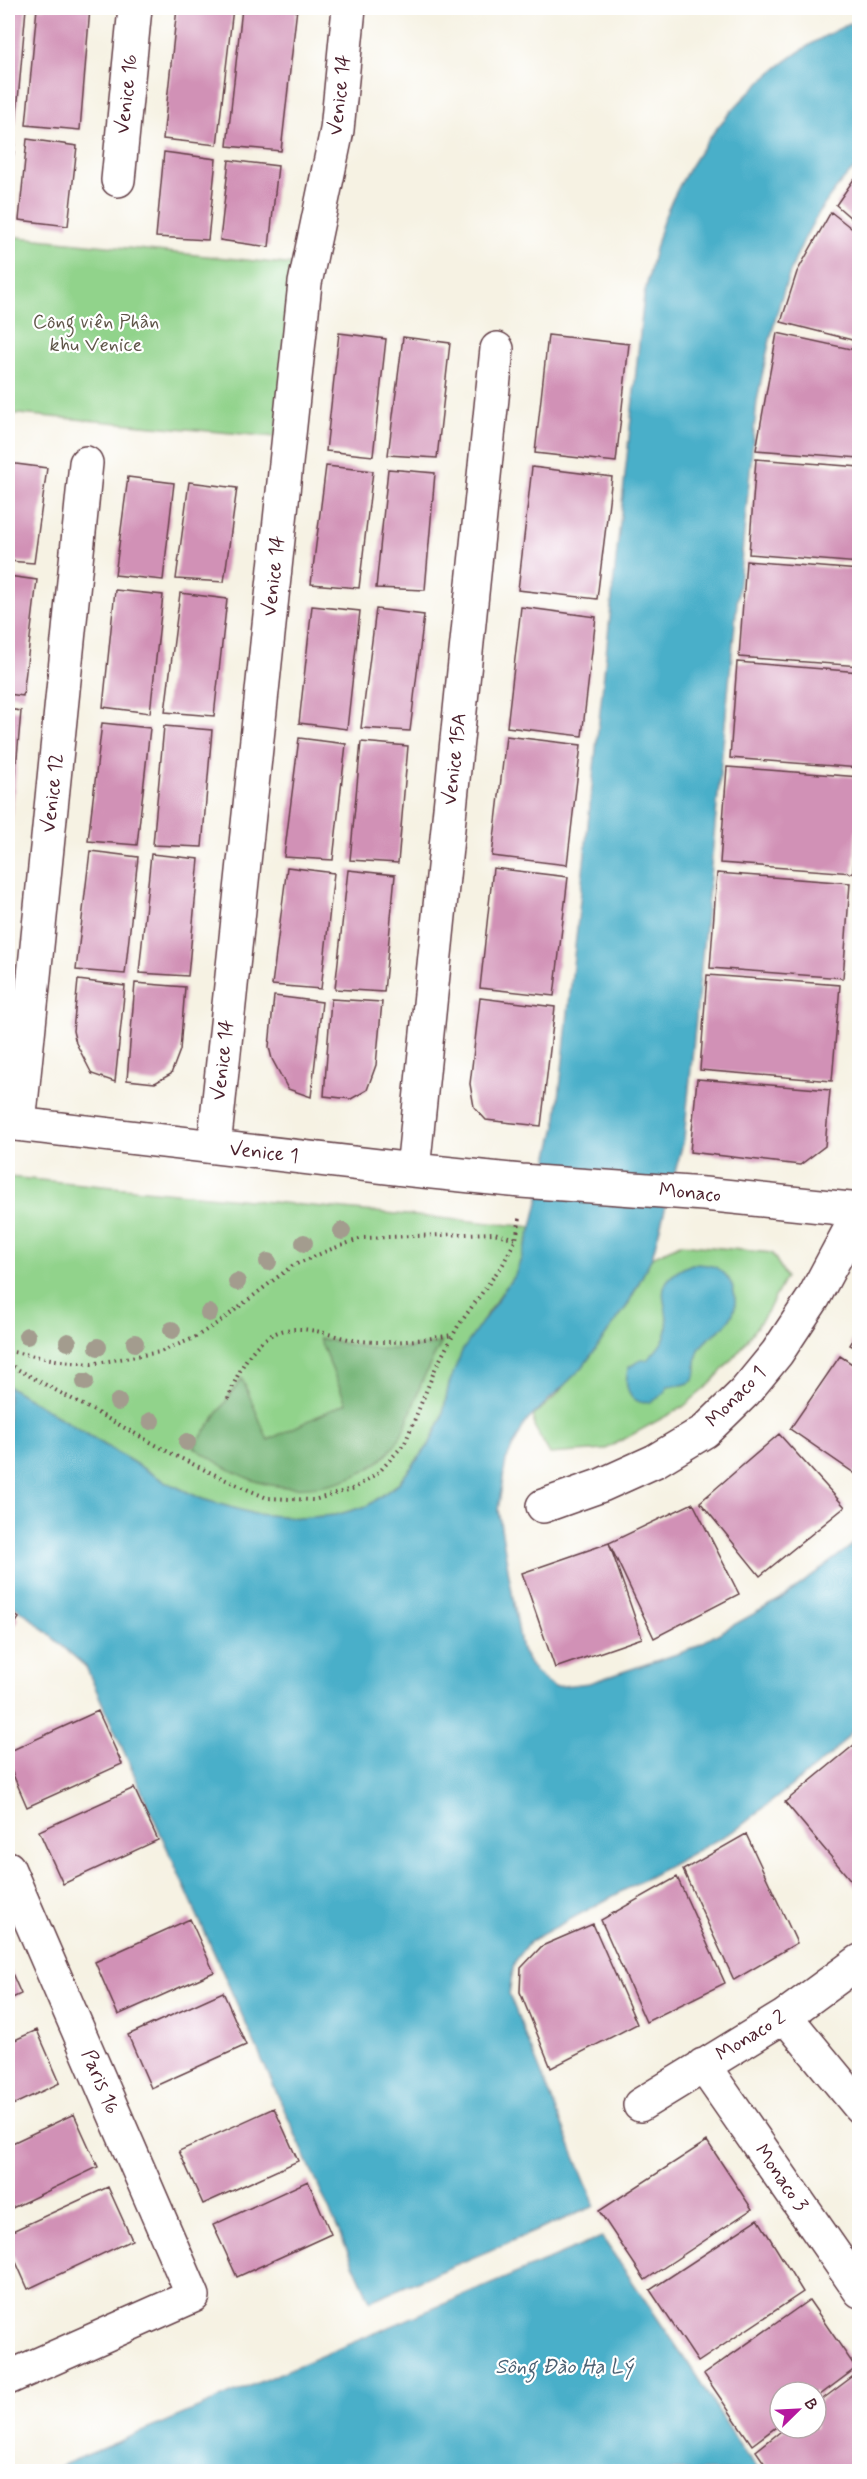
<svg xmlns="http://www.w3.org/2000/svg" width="867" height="2479" viewBox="0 0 867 2479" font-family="Mynerve,sans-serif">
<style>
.green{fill:#91d38b;stroke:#6e795b;stroke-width:1.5}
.forest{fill:#74b577;stroke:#5f6a51;stroke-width:1.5}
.water{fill:#4aafc9;stroke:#4a677a;stroke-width:1.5}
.building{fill:#d191b6}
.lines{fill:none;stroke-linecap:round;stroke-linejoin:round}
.minor-casing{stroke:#643f47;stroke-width:36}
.path{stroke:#643f47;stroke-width:4;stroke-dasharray:1.5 4.5;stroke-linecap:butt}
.minor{stroke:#fff;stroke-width:33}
.tree{fill:#a39c8e}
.labels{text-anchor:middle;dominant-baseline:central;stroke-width:4.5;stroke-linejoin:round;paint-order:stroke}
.street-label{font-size:20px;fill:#4a1f2b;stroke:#fff}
.park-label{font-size:20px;fill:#5f5548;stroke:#fff}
.water-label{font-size:21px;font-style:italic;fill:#4a6072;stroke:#fff}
</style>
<rect width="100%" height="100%" fill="#fff"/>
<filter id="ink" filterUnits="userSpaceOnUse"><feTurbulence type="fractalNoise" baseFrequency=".0167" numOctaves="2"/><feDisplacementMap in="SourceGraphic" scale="12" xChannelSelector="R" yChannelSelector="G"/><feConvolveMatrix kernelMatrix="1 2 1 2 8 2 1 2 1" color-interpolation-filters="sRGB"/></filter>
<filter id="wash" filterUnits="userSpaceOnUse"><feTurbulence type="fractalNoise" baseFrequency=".008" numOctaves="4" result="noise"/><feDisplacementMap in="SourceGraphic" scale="24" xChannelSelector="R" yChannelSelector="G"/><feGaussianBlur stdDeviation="1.35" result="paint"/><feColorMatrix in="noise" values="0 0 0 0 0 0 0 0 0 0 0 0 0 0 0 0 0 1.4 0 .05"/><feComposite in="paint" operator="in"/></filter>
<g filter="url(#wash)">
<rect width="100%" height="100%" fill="#f6f2e3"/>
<path class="green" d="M8 236 295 265 276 437 8 413Z
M8 1177 532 1227 516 1273 487 1313 449 1384 442 1417 429 1445 398 1484 367 1506 336 1515 301 1518 254 1514 202 1499 162 1480 8 1386Z
M680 1244 772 1253 786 1277 767 1312 740 1350 710 1384 683 1407 604 1450 550 1454 534 1426V1415L555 1397 627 1306 652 1257Z"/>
<path class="forest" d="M319 1338C364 1349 396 1354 442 1342 436 1353 430 1363 425 1375 415 1395 411 1419 399 1439 372 1485 297 1498 250 1479 231 1472 211 1459 194 1447L242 1378 268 1440 346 1403Z"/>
<path class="water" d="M859 20V164C793 225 774 316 757 401L684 1139 652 1257 627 1306 582 1368 525 1423 506 1460 498 1510 522 1651 535 1672 554 1687 589 1683 689 1650 784 1597 851 1546 859 1536V1723L834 1752 737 1829 530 1941 514 1963 509 1994 595 2206 370 2301 86 1667 27 1615 8 1602V1386L162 1480 202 1499 254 1514 301 1518 336 1515 367 1506 398 1484 429 1445 442 1418 449 1384 462 1351 516 1273 532 1227 556 1126 644 296C651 270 655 241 665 216 701 130 772 55 859 20Z
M692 1264C700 1264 708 1264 715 1267 735 1277 742 1306 727 1323 719 1333 707 1337 700 1348 693 1359 698 1375 694 1379 689 1386 676 1385 668 1386 650 1418 617 1400 629 1367L641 1360H647C654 1353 661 1346 665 1337 676 1307 641 1285 692 1264Z
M602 2237 690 2366 746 2455 760 2471H49Z"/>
<g id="blocks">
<path class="building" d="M8 8H26L16 124H8Z
M37 8H90L80 130 26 125Z
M177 8H233L217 145 163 139Z
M242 8H297L281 151 227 146Z
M8 138 15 139 9 199H8Z
M27 139 77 146 68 226 19 220Z
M164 152 216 159 208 240 156 237Z
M229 160 278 166 269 247 220 240Z
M860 176V226L836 205 854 179Z
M831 212 860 235V342L781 322 797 272Z
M339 333 386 339 373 456 326 451Z
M777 333 860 351V458L756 450Z
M548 335 629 344 616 462 535 453Z
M403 337 450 343 437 458 388 455Z
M756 459 860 467V563L749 554Z
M8 463 47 468 34 563 8 561Z
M326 466 373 471 359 588 311 584Z
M532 467 612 477 597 599 518 590Z
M388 469 435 473 425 590 376 588Z
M128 477 174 483 163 580 115 575Z
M189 482 237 488 224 582 176 579Z
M746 561 860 570V666L739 657Z
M8 576 37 580 23 696 8 694Z
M115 590 163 595 150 713 103 707Z
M180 593 227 599 214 716 165 712Z
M312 606 360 611 347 729 299 723Z
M521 607 596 617 582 736 507 727Z
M376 609 424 615 410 731 361 728Z
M737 662 860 672V768L730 758Z
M8 709 21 711 11 827H8Z
M102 723 150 728 137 845 88 841Z
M164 726 212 730 202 847 153 845Z
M506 736 581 745 567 865 492 856Z
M299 738 346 744 333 860 284 857Z
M361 742 408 746 398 863 350 860Z
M727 767 860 777 853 873 720 863Z
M90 851 138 857 125 974 76 970Z
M151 854 199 859 188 976 139 973Z
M287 867 334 873 321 989 272 985Z
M493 868 568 877 554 996 480 988Z
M348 870 395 875 384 992 335 989Z
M717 873 850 883 843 978 710 968Z
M707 975 840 985 832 1081 700 1070Z
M78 980 125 986 115 1082 92 1074 76 1043 73 1031Z
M135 983 185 987 180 1050 171 1074 155 1083 127 1080Z
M274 996 322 1002 311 1097 288 1089 272 1059 269 1047Z
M480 998 555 1007 541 1126 486 1120 474 1107 470 1084Z
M331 999 382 1002 376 1065 367 1090 351 1099 324 1096Z
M697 1079 830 1090 825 1146 800 1165 690 1152Z
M860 1328V1350L850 1345Z
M840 1356 860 1369V1477L790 1429Z
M779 1434 845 1507 760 1576 700 1502Z
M693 1503 739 1594 654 1638 609 1543Z
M609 1543 642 1638 555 1668 522 1573Z
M8 1610 19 1618 8 1634Z
M98 1711 122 1764 27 1807 8 1763V1752Z
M860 1740V1887L858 1889 785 1802Z
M134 1788 158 1840 63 1884 39 1831Z
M746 1834 797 1943 734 1980 683 1870Z
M677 1877 725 1983 646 2022 601 1920Z
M190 1919 214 1972 118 2015 95 1962Z
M593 1924 637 2024 551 2068 520 1992 521 1968 542 1946Z
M8 1964 21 1994 8 2000Z
M223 1992 246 2045 151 2088 128 2035Z
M37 2030 60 2083 8 2107V2043Z
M274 2108 298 2161 203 2204 179 2151Z
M74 2114 98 2167 8 2210V2145Z
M707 2141 752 2209 645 2280 599 2211Z
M308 2181 331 2234 237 2277 213 2225Z
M108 2187 132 2240 28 2289 8 2244V2233Z
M758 2219 803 2292 698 2362 650 2290Z
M809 2300 856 2368 816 2398V2392H780V2424L752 2445 704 2374Z
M860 2371V2457L853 2472 769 2470 756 2451 785 2428H816V2404Z"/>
</g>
</g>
<g filter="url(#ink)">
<use href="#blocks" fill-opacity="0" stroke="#643f47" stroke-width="1.5"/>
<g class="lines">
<g class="minor-casing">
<path id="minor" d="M118 180 135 8
M8 1123 413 1170 521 1181 704 1194 860 1210
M19 1124 86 463
M214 1147 305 283 337 130 349 8
M413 1170 497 349
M543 1506 602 1485 655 1461 705 1431 745 1392 777 1353 814 1297 860 1211
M8 1868 193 2296 8 2378
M785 2016 860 2107
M703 2065 860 2291
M640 2105 785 2016 860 1961"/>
</g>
<path class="path" d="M8 1351 61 1361 91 1364 160 1352 194 1338 222 1320 292 1266 329 1250 362 1238 494 1233 516 1239
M8 1364 176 1456 226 1480 267 1498 314 1500 355 1488 380 1471 405 1443 436 1367 458 1326 503 1264 516 1239 520 1217
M228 1399C240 1367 257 1328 298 1329 319 1329 340 1339 361 1341 392 1344 421 1340 452 1335"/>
<use href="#minor" class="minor"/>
</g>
<g class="tree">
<circle cx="342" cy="1231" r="9"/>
<circle cx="304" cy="1243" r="9"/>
<circle cx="268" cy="1262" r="9"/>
<circle cx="237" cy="1282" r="9"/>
<circle cx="209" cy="1313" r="9"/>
<circle cx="172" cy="1330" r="9"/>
<circle cx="27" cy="1336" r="9"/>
<circle cx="68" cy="1342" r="9"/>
<circle cx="135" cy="1343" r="9"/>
<circle cx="98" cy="1347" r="9"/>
<circle cx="85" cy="1382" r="9"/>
<circle cx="118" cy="1402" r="9"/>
<circle cx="151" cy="1421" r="9"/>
<circle cx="187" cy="1442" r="9"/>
</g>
</g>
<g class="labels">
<g class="street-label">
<text transform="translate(127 94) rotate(-84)">Venice 16</text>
<text transform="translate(340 95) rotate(-84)">Venice 14</text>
<text transform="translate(274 576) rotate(-84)">Venice 14</text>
<text transform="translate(455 759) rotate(-84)">Venice 15A</text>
<text transform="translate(53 793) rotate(-84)">Venice 12</text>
<text transform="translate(223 1060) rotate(-84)">Venice 14</text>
<text transform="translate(264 1153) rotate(6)">Venice 1</text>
<text transform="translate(690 1193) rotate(5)">Monaco</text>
<text transform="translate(736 1397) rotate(-46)">Monaco 1</text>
<text transform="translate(751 2036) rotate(-32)">Monaco 2</text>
<text transform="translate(100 2082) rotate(67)">Paris 16</text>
<text transform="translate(781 2178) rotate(55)">Monaco 3</text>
</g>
<g class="park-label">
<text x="96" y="322">Công viên Phân<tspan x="96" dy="23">khu Venice</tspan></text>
</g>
<g class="water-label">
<text x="564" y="2367">Sông Đào Hạ Lý</text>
</g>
</g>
<rect width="867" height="2479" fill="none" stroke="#fff" stroke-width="30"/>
<g transform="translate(798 2410) rotate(66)"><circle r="28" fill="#ffffff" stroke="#b7a5aa" stroke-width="1.5"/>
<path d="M0-4.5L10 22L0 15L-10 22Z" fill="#b5179e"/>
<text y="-9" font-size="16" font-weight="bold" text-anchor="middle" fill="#4a1f2b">B</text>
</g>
</svg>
